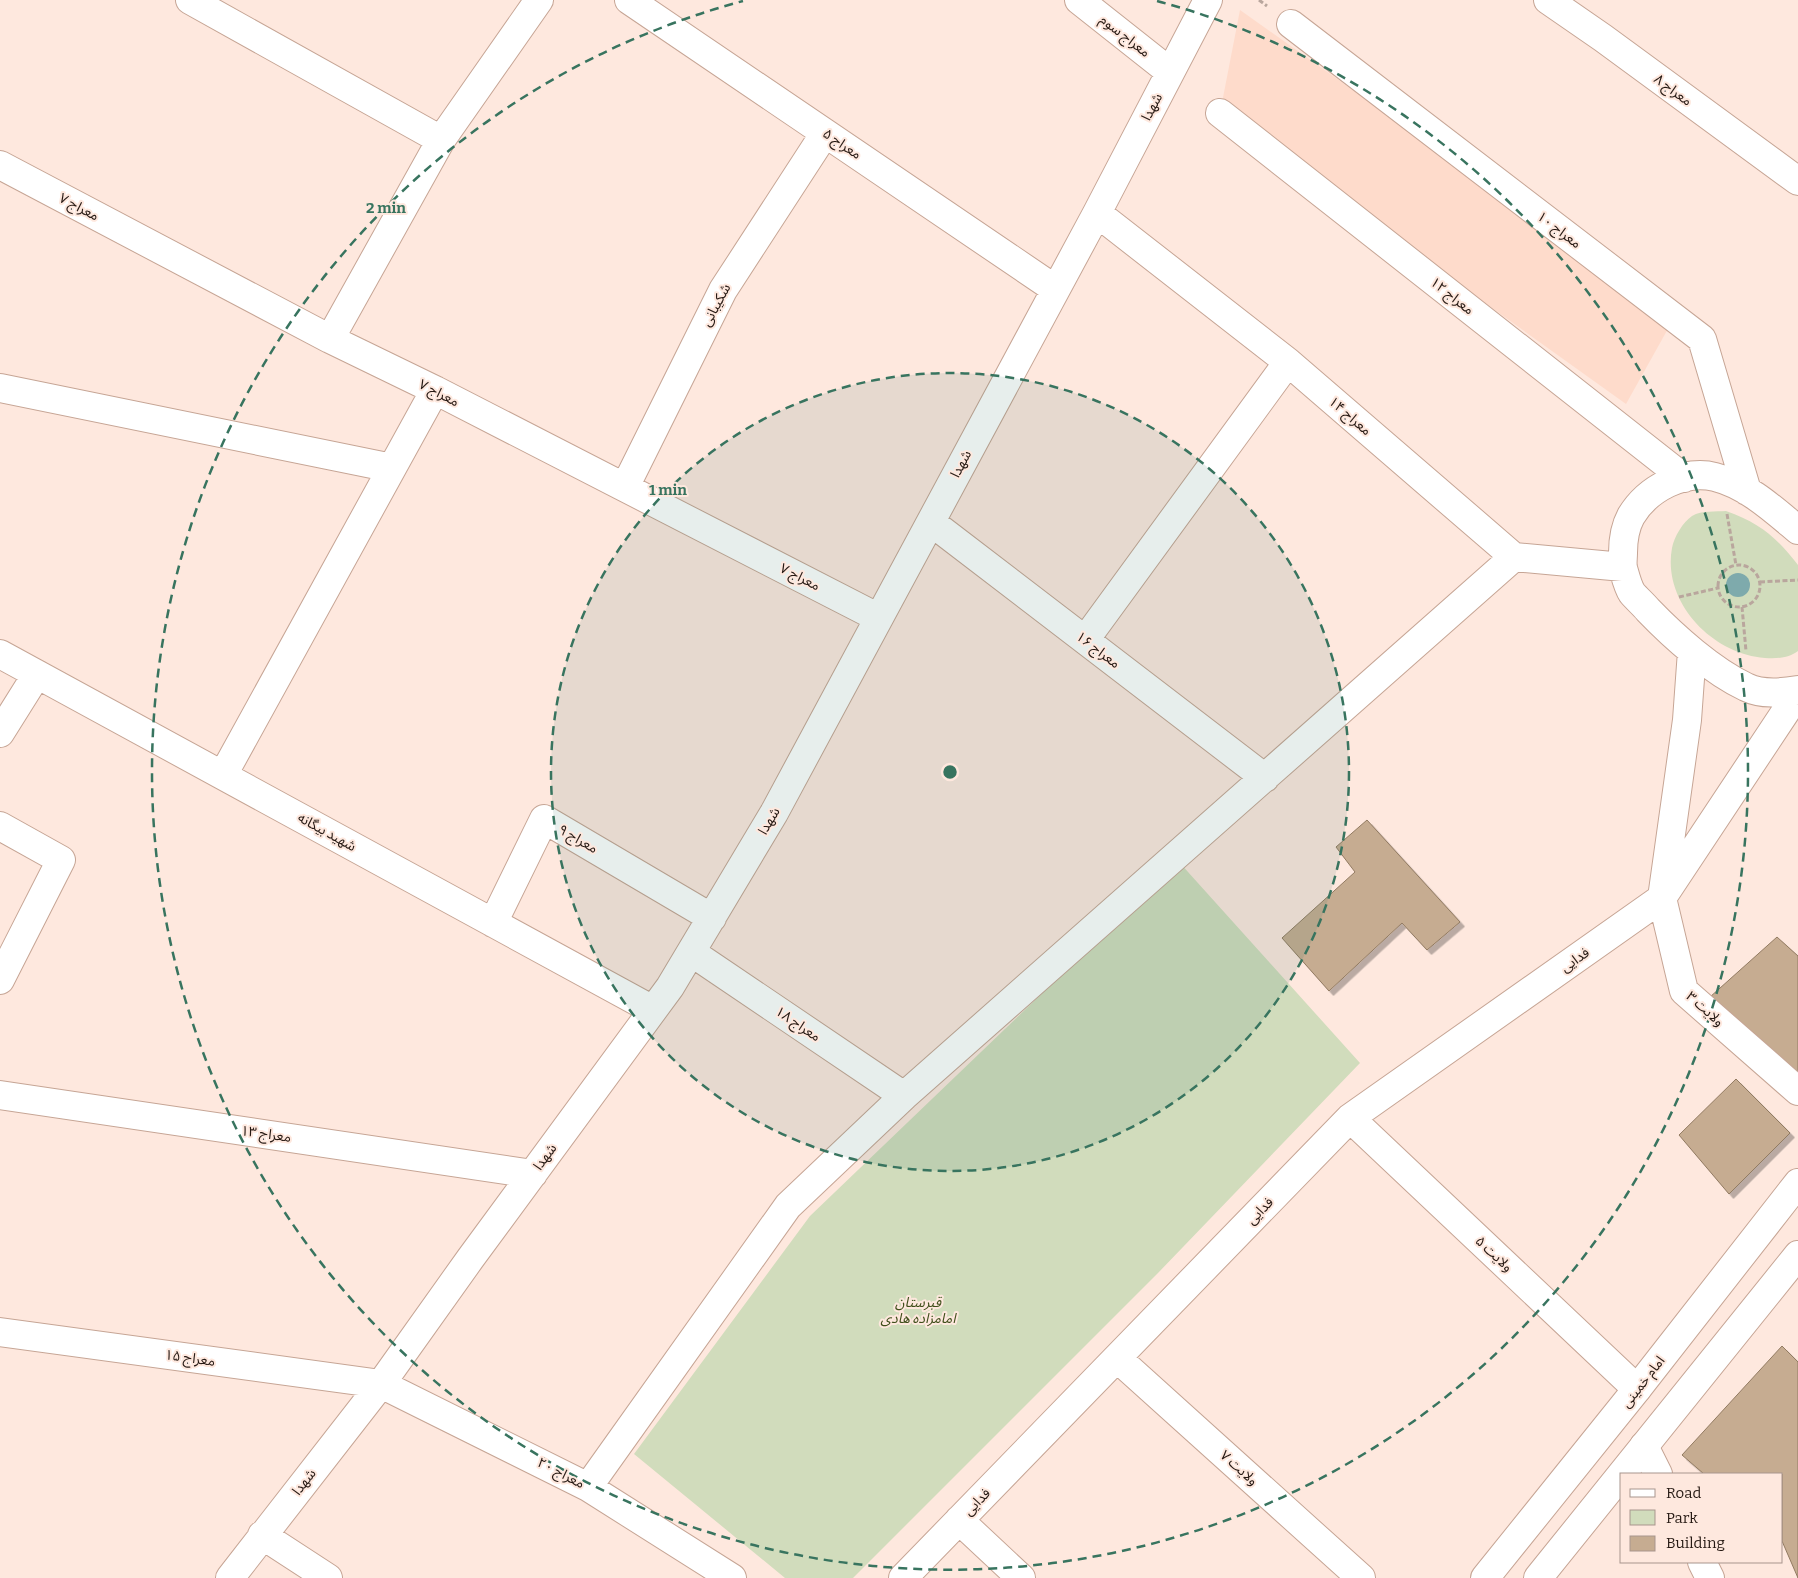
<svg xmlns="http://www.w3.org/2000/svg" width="1798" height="1578" viewBox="0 0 1798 1578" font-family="Bitter,'Noto Sans Arabic',serif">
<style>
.built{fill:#fedbcb}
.green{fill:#d1dcbc}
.water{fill:#7eaaac}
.building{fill:#c6ac91;stroke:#927b62;filter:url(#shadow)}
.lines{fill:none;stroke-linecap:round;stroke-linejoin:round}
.minor-casing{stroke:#c6a595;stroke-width:30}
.major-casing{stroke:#c6a595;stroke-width:30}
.path{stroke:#b9a69d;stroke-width:3;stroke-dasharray:5 2.5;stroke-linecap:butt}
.minor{stroke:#fff;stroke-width:28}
.major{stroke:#fff;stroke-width:28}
.ring{fill:none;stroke:#38745f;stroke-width:2.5;stroke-dasharray:9 6}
.labels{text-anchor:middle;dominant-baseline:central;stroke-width:4;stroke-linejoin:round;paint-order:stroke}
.street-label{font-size:14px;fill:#261913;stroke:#fee8de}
.park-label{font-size:14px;font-style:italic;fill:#3f4e1a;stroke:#fee8de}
.centre{fill:#38745f;stroke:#fee8de;stroke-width:2.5}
.ring-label{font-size:15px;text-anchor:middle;font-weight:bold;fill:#38745f;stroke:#fee8de;stroke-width:4;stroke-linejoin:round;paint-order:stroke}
</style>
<defs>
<filter id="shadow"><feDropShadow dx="4.5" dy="4.5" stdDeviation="0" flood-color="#0004"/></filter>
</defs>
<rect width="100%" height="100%" fill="#fee8de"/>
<path class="built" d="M1240 10 1674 318 1626 404 1220 113Z"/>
<path class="green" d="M1726 511C1760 523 1776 537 1798 565V651C1789 658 1776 659 1765 658 1712 654 1662 602 1672 548 1674 537 1683 522 1692 516 1702 510 1716 512 1726 511Z
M1179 862 1360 1063 1158 1273 853 1578H785L634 1454 810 1216Z"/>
<path class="water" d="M1726 585a12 12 0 1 1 24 0a12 12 0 1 1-24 0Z"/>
<path class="building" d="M1367 820 1460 922 1427 950 1402 923 1329 991 1282 938 1355 872 1336 847Z
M1777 937 1798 956V1073L1710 997Z
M1736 1079 1790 1133 1729 1194 1679 1135Z
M1782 1346 1798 1362V1578L1782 1541V1474H1704L1682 1455Z"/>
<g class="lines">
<g class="minor-casing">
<path id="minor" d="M190 0 441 140
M629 0 1055 289
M1079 0 1170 72
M1548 0 1603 38 1798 181
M1291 24 1702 339 1747 491
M1220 113 1684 478
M0 165 330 339 435 390 879 618
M1097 213 1288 362 1514 557 1623 567
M330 339 441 140 539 0
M0 388 392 468
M625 487 723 290 825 133
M931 522 1265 778
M1798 530C1773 509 1747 485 1715 477 1684 469 1647 489 1631 516 1625 527 1623 541 1623 553 1623 558 1622 563 1623 568 1625 575 1628 587 1632 593 1637 599 1643 604 1648 610 1674 637 1712 671 1746 687 1762 695 1781 693 1798 690
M1085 640 1288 362
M1692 651 1687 720 1662 898 1684 991 1798 1091
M0 654 653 1010
M0 733 37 674
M223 775 435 390
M0 826 61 860 0 980
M493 923 544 819 712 918
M691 952 904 1096
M0 1095 533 1174
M1350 1118 1637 1389
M0 1332 381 1384 588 1487 732 1578
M1117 1358 1361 1578
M1644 1446 1658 1474
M588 1487 788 1206 904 1096 1514 557
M959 1520 1021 1578
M262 1535 328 1578
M1702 1562 1710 1578
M230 1578 381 1384 470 1259 670 987 774 813 1097 213 1208 0
M903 1578 1350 1118 1662 898 1798 693"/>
</g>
<g class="major-casing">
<path id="major" d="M1485 1578 1637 1389 1798 1183
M1538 1578 1798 1255"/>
</g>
<path class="path" d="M1259 0 1267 6
M1727 514 1736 565
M1718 586a21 21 0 1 1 42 0a21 21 0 1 1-42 0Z
M1760 582 1798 580
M1679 597 1718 588
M1742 607 1746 651"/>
<use href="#minor" class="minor"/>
<use href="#major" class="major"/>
</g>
<circle cx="950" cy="772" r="399" fill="#38745f" fill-opacity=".12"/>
<g class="ring">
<circle cx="950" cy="772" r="399"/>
<path d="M1157 1A798 798 0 1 1 743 1"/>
</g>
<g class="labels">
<g class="street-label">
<text transform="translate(1125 36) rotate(38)">معراج سوم</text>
<text transform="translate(1673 90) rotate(36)">معراج ۸</text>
<text transform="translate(1152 107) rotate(-62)">شهدا</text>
<text transform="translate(842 144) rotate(34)">معراج ۵</text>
<text transform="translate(79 207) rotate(28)">معراج ۷</text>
<text transform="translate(1559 230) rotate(37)">معراج ۱۰</text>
<text transform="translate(1452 296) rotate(38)">معراج ۱۲</text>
<text transform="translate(716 305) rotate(-62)">شکیبانی</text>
<text transform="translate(439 393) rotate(27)">معراج ۷</text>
<text transform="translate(1350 416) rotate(41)">معراج ۱۴</text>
<text transform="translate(961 464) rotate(-62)">شهدا</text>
<text transform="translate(800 577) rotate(27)">معراج ۷</text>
<text transform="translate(1098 650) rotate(37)">معراج ۱۶</text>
<text transform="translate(769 821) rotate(-60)">شهدا</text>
<text transform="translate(327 832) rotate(29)">شهید بیگانه</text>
<text transform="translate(578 839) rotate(30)">معراج ۹</text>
<text transform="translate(1575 960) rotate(-35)">فدایی</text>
<text transform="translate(1705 1009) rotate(42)">ولایت ۳</text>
<text transform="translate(798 1024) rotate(34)">معراج ۱۸</text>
<text transform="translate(266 1134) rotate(8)">معراج ۱۳</text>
<text transform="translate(545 1157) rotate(-54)">شهدا</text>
<text transform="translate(1260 1211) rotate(-46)">فدایی</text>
<text transform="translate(1494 1254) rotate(43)">ولایت ۵</text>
<text transform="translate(190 1358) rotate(8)">معراج ۱۵</text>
<text transform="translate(1643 1382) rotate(-52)">امام خمینی</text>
<text transform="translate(1239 1468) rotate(42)">ولایت ۷</text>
<text transform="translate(561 1473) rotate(27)">معراج ۲۰</text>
<text transform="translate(304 1482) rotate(-52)">شهدا</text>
<text transform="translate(977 1502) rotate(-46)">فدایی</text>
</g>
<g class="park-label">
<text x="918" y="1302">قبرستان<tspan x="918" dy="16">امامزاده هادی</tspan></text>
</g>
</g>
<circle cx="950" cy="772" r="8" class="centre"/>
<g class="ring-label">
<text x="386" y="213">2 min</text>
<text x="668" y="495">1 min</text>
</g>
<rect x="1620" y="1473" width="162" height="90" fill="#fee8de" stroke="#a8958d"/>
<rect x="1630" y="1489" width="25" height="8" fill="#ffffff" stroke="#a8958d"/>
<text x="1666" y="1498" font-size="15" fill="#261913">Road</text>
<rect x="1630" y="1510" width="25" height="15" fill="#d1dcbc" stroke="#a8958d"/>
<text x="1666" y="1523" font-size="15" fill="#261913">Park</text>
<rect x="1630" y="1536" width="25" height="15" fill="#c6ac91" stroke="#a8958d"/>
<text x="1666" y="1548" font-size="15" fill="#261913">Building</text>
</svg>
